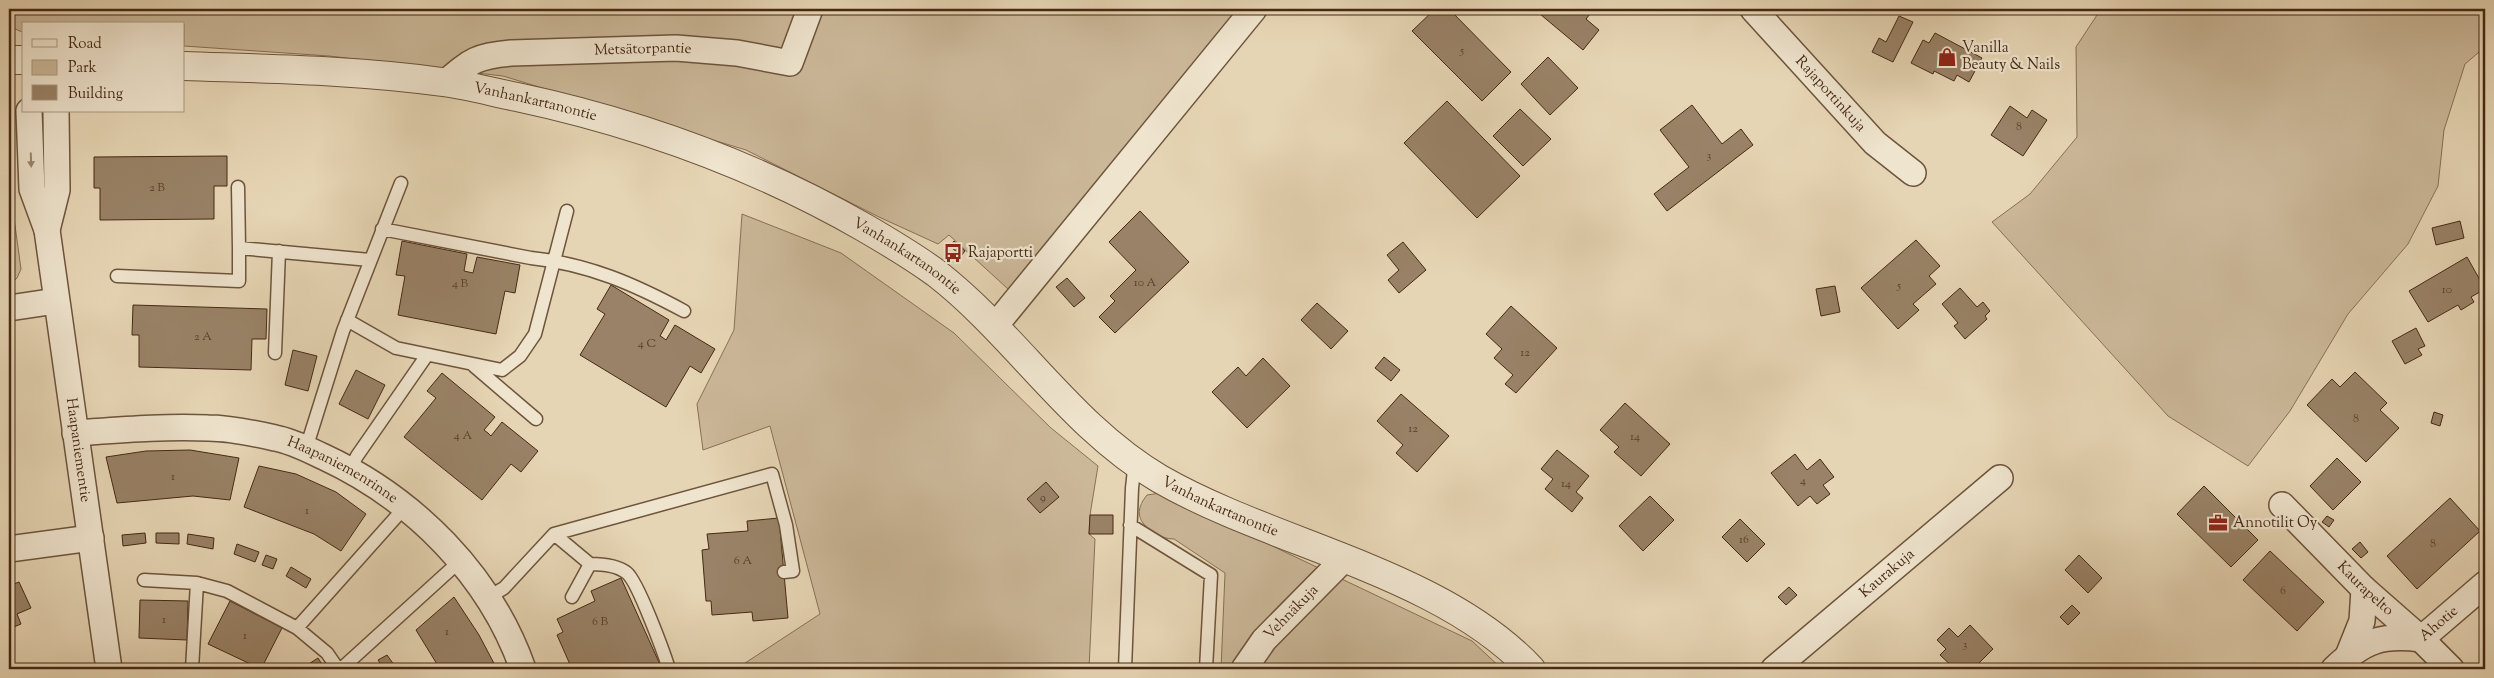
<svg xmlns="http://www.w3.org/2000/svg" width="2494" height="678" viewBox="0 0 2494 678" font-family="'Sorts Mill Goudy',serif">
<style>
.green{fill:#cbb899;stroke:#887056}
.building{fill:#998267;stroke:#462914}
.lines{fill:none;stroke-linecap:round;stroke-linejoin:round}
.service-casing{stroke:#6e543c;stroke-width:15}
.minor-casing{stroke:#6e543c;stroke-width:28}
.tertiary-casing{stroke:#6e543c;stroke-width:30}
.service{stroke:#efe4ce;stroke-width:12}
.minor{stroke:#efe4ce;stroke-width:25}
.tertiary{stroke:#efe4ce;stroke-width:28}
.oneway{fill:#9a8671}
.labels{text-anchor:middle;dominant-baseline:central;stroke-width:4.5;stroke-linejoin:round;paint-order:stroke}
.number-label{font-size:12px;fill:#5b3f29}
.poi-label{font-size:15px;fill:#462914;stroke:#efe4ce;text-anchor:start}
.street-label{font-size:15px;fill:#462914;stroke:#efe4ce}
</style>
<rect width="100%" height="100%" fill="#e6d5b4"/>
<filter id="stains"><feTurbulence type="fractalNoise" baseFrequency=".004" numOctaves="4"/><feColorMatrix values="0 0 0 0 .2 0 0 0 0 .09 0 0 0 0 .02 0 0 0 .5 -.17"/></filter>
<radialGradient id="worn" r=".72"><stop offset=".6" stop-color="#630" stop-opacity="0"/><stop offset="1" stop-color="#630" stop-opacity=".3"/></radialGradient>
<path class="green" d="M9 9H1241L1008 289 949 235 938 244 879 217 746 150 503 76 329 56 184 46V24H24V33L9 26Z
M2101 9H2485V47L2465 64 2444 130 2438 186 2408 244 2348 314 2290 411 2248 466 2168 416 1992 222 2030 194 2077 137 2076 47Z
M9 182 21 269 17 278 9 286Z
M742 214 841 253 954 333 1051 428 1098 466 1090 515 1089 534 1095 539 1089 669H736L820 614 770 426 703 450 697 404 734 330Z
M1161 493 1472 641 1502 669H1390L1385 665 1380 669H1221L1225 573 1174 539C1166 539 1162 537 1155 533 1138 523 1134 511 1147 495Z"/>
<path class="building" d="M1435 9H1449L1511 72 1482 101 1412 31Z
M1534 9H1594L1586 19 1599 30 1583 50Z
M1899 16 1913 22 1893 62 1872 52 1879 38 1886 42Z
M1935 33 1982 58 1969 82 1957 75 1954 81 1934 71 1933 74 1911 63 1923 40 1929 43Z
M1548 57 1578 88 1550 115 1521 84Z
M1447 101 1520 176 1477 218 1404 143Z
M1692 105 1722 144 1741 129 1753 145 1667 211 1654 194 1689 167 1660 130Z
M2010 106 2027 118 2032 110 2047 120 2023 156 1991 135Z
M1520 109 1551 139 1523 166 1493 136Z
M227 156V186H214V219L100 220V188H94V157Z
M1140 211 1189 262 1115 333 1099 317 1115 301 1110 296 1136 270 1109 242Z
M2460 221 2464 238 2436 245 2432 228Z
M1916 240 1940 266 1929 276 1936 284 1913 304 1919 310 1898 329 1861 288Z
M402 241 467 254 464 271 473 273 477 257 520 265 515 293 505 291 496 334 398 315 405 276 396 275Z
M954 241 965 251 961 256 950 246Z
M1403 242 1426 270 1399 293 1388 280 1399 270 1387 255Z
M2467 257 2485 289 2471 297 2474 302 2461 310 2458 305 2428 322 2409 291Z
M1067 278 1085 298 1074 307 1056 287Z
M611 285 669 320 660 336 662 337 666 340 675 325 715 349 701 373 690 366 666 407 580 355 605 314 597 309Z
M1835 286 1840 312 1821 316 1816 289Z
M1960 288 1977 307 1983 302 1990 311 1985 316 1987 319 1965 339 1954 326 1958 323 1942 304Z
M1317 303 1348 331 1331 349 1301 320Z
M133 305 267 309 266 339H252L251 370 139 367V335H132Z
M1511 306 1557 348 1516 393 1505 384 1513 375 1494 358 1502 349 1486 334Z
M2416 328 2425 346 2418 349 2422 355 2405 364 2392 341Z
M293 350 317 356 308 391 285 385Z
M1384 357 1400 370 1391 381 1375 368Z
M1263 358 1290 386 1247 428 1212 392 1238 367 1246 376Z
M356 370 385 385 368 419 339 404Z
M2355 372 2387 403 2380 410 2399 428 2366 462 2307 405 2332 379 2340 387Z
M442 373 495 417 484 430 488 433 491 436 502 422 538 451 521 472 511 464 482 500 404 437 436 398 427 391Z
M1401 394 1449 436 1417 472 1396 453 1403 445 1377 421Z
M1625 403 1670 444 1641 476 1614 452 1619 447 1600 430Z
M2434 412 2443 415 2440 426 2431 423Z
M190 450 239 458 230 500 193 496 117 503 106 457 146 451Z
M1557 450 1589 476 1576 492 1583 498 1572 512 1545 489 1553 479 1541 469Z
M1795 454 1807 470 1820 459 1834 477 1823 485 1830 494 1817 504 1810 496 1798 506 1771 473Z
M2337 458 2361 482 2333 510 2310 486Z
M259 466 296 474 336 492 366 514 341 551 314 534 244 507Z
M1046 482 1059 497 1040 513 1027 499Z
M2204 486 2258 540 2231 567 2177 514Z
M1650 496 1674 520 1643 551 1619 526Z
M2450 498 2480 531 2417 589 2387 556Z
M1090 515H1113V534H1089Z
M2327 516 2334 520 2329 527 2322 522Z
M779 518 788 618 753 621 752 612 712 615 711 601H706L702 550 709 549 707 534 748 531 747 521Z
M1740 519 1765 544 1747 562 1722 537Z
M145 533 146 543 123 546 122 535Z
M156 533H179V544L156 543Z
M188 534 214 538 213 549 187 544Z
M2360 542 2368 552 2361 558 2352 549Z
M237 544 259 552 255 562 234 554Z
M2270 551 2324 602 2297 631 2243 580Z
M266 555 277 559 273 569 262 565Z
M2079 555 2102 578 2088 593 2065 570Z
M291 567 311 579 306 588 286 576Z
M621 578 662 669H572L557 635 563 632 557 619 595 601 591 591Z
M19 582 31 608 17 614 21 624 9 629V586Z
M1789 587 1797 595 1786 605 1778 597Z
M454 597 479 635 497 669H440L416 630Z
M140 600 188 601 187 640 139 638Z
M230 601 282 628 261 669 208 644Z
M2072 605 2080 613 2068 625 2060 617Z
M1970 625 1993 649 1973 669H1955L1940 655 1946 649 1937 640 1949 628 1958 637Z
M387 655 397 669H384L378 660Z
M318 658 325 669H301Z"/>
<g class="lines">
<g class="service-casing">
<path id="service" d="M238 187 239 248 370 260
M382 229 531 258C588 264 634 284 684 311
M117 276 239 281V248
M347 320 396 348 502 370 520 356 535 334 567 211
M275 353 279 251
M474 366 536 419
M304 448 310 436 343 331 401 183
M350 469 357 456 427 355
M1130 525 1211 575 1206 669
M554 534 590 564C602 564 617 565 627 573 638 582 664 653 669 669
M144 580 197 583 227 591 297 628 405 507
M489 597 504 588 554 534 772 474 786 525 793 571 784 572
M572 597 590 564
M297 628 327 653 338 669
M192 669 197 583
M341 669 461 560
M1125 669 1132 488 1135 461"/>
</g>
<g class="minor-casing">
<g id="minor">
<path id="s1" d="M1753 9 1875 143 1913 173"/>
<path id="s2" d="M446 82C472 60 477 56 511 53L676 48 737 53 790 63 810 9"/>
<path id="s3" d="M29 111 32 189 47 230 109 669"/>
<path d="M47 230 57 190 56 111"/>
<path d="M9 308 56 301"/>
<path d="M995 326 1254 9"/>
<path id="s4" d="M75 433C119 430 164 426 208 428 229 428 253 433 275 438 292 441 309 450 324 457 414 499 490 575 523 669"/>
<path id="s5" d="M2282 505 2364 589 2421 639 2451 669"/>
<path d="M9 549 91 538"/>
<path d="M2348 656 2362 621 2364 589"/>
<path id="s6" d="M1244 669 1264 640 1344 559"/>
<path id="s7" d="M1774 669 2000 478"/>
<path id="s8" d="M2334 669C2363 641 2381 634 2421 639L2485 584"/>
</g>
</g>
<g class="tertiary-casing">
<g id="tertiary">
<path d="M9 60H24"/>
<path id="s9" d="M184 66C270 69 357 70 442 82 467 85 492 92 517 97 639 123 757 166 865 228 889 242 914 257 936 273 1016 335 1071 427 1160 479 1275 545 1440 572 1531 669"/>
</g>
</g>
<use href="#service" class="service"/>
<use href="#minor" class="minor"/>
<use href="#tertiary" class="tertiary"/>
</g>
<defs><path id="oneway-solid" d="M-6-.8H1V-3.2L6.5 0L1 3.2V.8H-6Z" transform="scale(1.25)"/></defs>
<use class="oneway" href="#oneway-solid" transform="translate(31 160) rotate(88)"/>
<defs>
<g id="shop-bare" transform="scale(1.5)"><path d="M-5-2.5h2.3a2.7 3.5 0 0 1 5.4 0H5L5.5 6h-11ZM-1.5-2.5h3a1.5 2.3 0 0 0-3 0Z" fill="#8f2418" stroke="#efe4ce" stroke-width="2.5" paint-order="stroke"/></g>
<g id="bus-bare" transform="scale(1.5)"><path d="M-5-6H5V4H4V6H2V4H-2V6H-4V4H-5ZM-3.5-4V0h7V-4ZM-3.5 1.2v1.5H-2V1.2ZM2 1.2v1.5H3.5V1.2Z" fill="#8f2418" stroke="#efe4ce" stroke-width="2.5" paint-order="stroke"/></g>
<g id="office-bare" transform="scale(1.5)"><path d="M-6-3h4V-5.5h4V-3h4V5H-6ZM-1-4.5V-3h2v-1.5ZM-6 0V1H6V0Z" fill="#8f2418" stroke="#efe4ce" stroke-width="2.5" paint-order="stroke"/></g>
</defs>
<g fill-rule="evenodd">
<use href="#shop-bare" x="1947" y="57"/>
<use href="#bus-bare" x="953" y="253"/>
<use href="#office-bare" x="2218" y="523"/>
</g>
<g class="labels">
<g class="number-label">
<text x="1462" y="51">5</text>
<text x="2019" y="127">8</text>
<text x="1709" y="156">3</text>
<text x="157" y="188">2 B</text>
<text x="1145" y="283">10 A</text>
<text x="460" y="284">4 B</text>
<text x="1899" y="286">5</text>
<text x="2447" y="290">10</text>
<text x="203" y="337">2 A</text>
<text x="647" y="344">4 C</text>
<text x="1525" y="353">12</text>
<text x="2356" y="419">8</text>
<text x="1413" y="429">12</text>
<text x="463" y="436">4 A</text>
<text x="1635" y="437">14</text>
<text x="173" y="477">1</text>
<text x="1803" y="481">4</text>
<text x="1566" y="484">14</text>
<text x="1043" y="498">9</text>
<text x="307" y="511">1</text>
<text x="1744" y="540">16</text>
<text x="2433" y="544">8</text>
<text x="743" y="561">6 A</text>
<text x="2283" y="591">6</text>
<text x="164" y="620">1</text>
<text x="600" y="622">6 B</text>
<text x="447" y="632">1</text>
<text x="245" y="636">1</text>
<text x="1965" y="645">3</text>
</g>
<g class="poi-label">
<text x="1962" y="48">Vanilla<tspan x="1962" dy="17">Beauty &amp; Nails</tspan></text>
<text x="968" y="253">Rajaportti</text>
<text x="2233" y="523">Annotilit Oy</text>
</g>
<g class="street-label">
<text stroke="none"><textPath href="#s2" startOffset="205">Metsätorpantie</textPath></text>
<text stroke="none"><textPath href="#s1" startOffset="115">Rajaportinkuja</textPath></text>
<text stroke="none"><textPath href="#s9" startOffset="354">Vanhankartanontie</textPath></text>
<text stroke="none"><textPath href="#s9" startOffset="759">Vanhankartanontie</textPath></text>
<text stroke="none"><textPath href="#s3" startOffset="344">Haapaniementie</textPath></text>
<text stroke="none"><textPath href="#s4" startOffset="276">Haapaniemenrinne</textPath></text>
<text stroke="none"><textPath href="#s9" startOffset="1164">Vanhankartanontie</textPath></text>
<text stroke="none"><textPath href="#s7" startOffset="148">Kaurakuja</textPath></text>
<text stroke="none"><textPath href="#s5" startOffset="118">Kaurapelto</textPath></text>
<text stroke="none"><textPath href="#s6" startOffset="74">Vehnäkuja</textPath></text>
<text stroke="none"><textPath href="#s8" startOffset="120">Ahotie</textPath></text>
</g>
</g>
<rect width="2494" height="678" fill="none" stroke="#e6d5b4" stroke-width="30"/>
<rect x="10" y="10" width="2474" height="658" fill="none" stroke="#462914" stroke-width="2.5"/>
<rect x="15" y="15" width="2464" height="648" fill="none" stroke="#462914"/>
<rect x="22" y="22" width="162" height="90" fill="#efe4ce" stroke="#ab9984"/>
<rect x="32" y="39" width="25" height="8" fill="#efe4ce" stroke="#ab9984"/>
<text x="68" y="48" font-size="15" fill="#462914">Road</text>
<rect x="32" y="60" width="25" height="15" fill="#cbb899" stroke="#ab9984"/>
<text x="68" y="72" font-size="15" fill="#462914">Park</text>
<rect x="32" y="85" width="25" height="15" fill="#998267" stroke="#ab9984"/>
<text x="68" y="98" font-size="15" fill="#462914">Building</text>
<rect width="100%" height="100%" filter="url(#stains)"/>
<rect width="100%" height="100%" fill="url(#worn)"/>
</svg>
